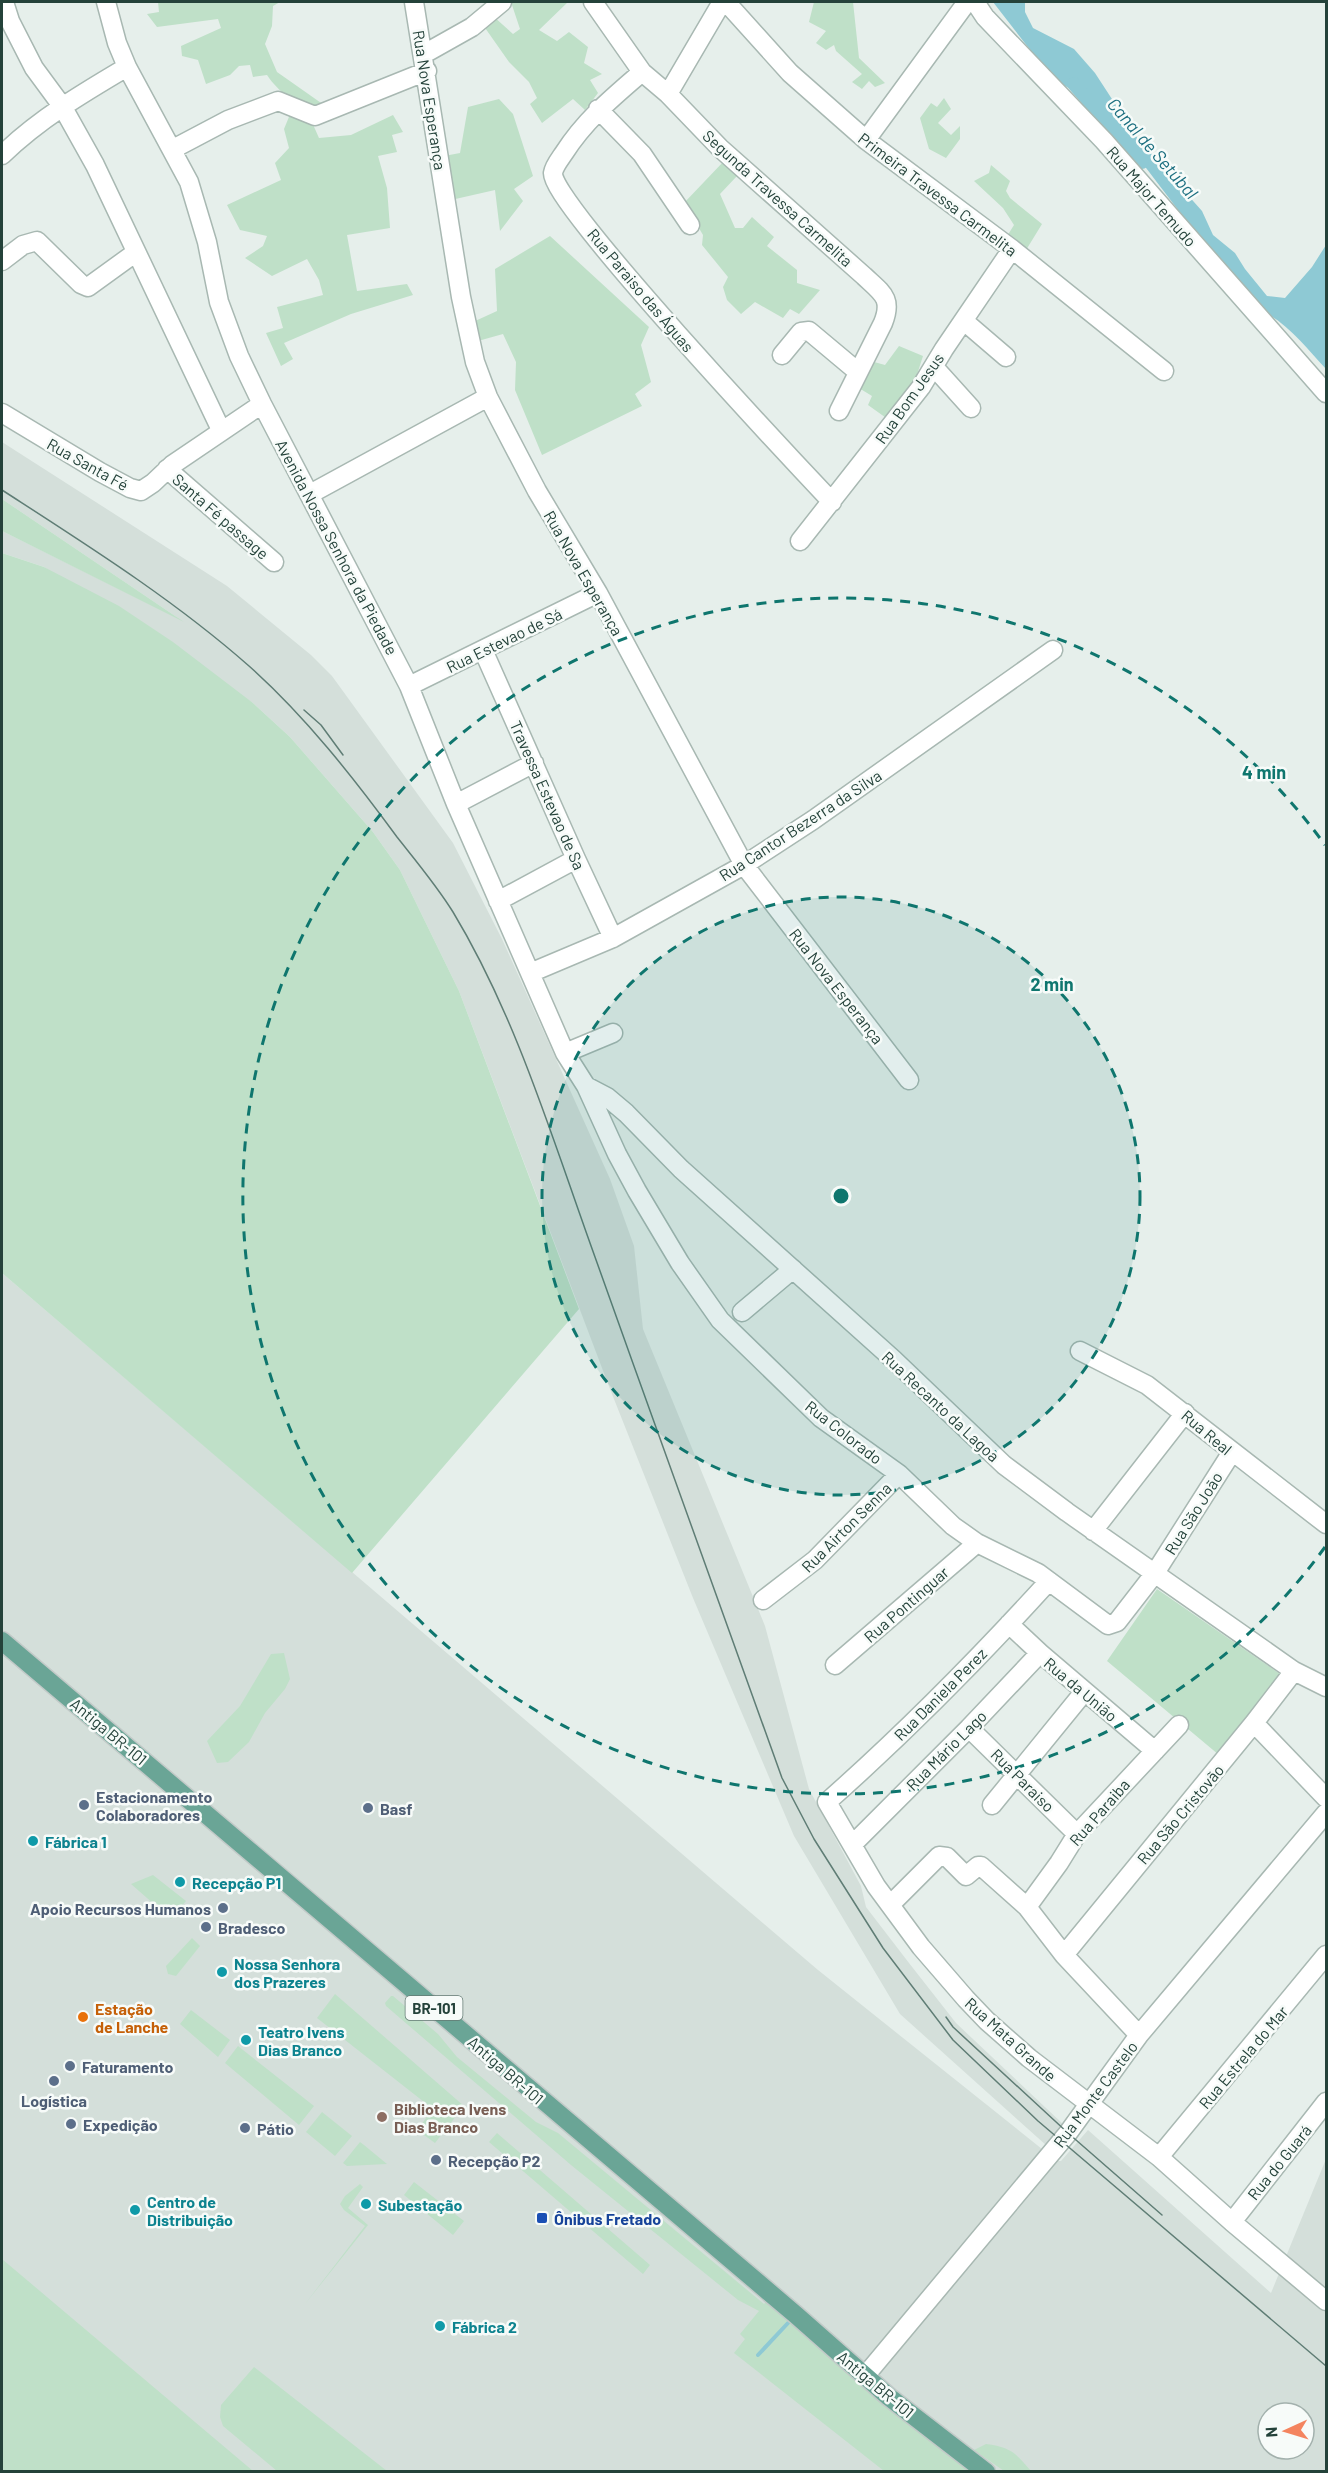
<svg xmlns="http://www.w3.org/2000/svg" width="1328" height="2473" viewBox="0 0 1328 2473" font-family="Barlow,sans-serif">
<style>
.built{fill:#d4dfda;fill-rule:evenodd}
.green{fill:#bfe0c8}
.water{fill:#8ec9d4}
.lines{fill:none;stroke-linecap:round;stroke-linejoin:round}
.stream{stroke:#8ec9d4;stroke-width:4}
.canal{stroke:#8ec9d4;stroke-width:14}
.minor-casing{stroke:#a8b8b2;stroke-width:21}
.major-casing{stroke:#c2cac8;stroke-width:21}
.minor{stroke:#fff;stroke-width:18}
.major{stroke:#6aa596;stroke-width:18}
.tram{stroke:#5f7d75;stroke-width:1.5}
.ring{fill:none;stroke:#0f766e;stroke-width:3;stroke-dasharray:10 8}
.service-dot{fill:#5c6f8a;stroke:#f7fbf9;stroke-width:2}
.culture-dot{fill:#0f9aa8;stroke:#f7fbf9;stroke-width:2}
.food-dot{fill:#e8710a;stroke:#f7fbf9;stroke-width:2}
.education-dot{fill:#8d6e63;stroke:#f7fbf9;stroke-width:2}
.transit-dot{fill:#1a4fb4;stroke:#f7fbf9;stroke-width:2}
.labels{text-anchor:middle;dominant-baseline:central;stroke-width:5;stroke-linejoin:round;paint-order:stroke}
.shield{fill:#f7fbf9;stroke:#637a73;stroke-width:1.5}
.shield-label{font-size:15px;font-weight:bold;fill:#24423a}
.street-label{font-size:16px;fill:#24423a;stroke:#f7fbf9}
.service-label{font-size:16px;font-weight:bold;fill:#4e5e75;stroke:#f7fbf9;text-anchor:start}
.culture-label{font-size:16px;font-weight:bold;fill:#0d838f;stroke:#f7fbf9;text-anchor:start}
.food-label{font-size:16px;font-weight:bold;fill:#c56008;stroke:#f7fbf9;text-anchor:start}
.education-label{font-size:16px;font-weight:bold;fill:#785e54;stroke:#f7fbf9;text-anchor:start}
.transit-label{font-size:16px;font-weight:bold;fill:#164399;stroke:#f7fbf9;text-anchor:start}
.water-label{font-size:18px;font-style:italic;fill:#1c6f80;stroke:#f7fbf9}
.centre{fill:#0f766e;stroke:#f7fbf9;stroke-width:3}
.ring-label{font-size:18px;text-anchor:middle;font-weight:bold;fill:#0f766e;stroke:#f7fbf9;stroke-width:5;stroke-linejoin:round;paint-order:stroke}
</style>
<rect width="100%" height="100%" fill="#e6efeb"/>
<path class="built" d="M2 442 227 586 311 655 332 676 453 843 502 939 610 1179 634 1246 643 1329 765 1626 809 1789 861 1886 866 1907 909 1963 956 2023 1064 2125 1047 2146 900 2014 794 1836 693 1598 610 1389 459 991 400 870 373 832 290 737 253 703 44 567 2 553V531L178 618 2 499Z
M2 1273 818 1970 1057 2161H1061L1088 2130 1271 2293 1326 2159V2471H223L2 2282ZM1268 2413H1304V2449H1268Z"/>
<path class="green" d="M158 2H280L273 6 272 26 265 44 277 72 324 105 315 110C294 102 280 94 267 75L253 77 250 65 239 66 230 75 206 84 198 60 182 56 181 46 221 28 218 19 157 27 147 14 159 12Z
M511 2H568L539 30 557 41 569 32 588 47 584 63 602 74 590 80 598 93 585 110 573 99 542 123 530 104 537 98 529 82 509 62 483 25 493 16 513 34 520 29Z
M814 2H853L859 58 885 83 875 87 869 81 862 89 852 82 862 74 836 51 834 45 826 50 816 43 826 31 809 22Z
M944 98 951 109 938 123 951 135 960 126V139L946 158 929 149 920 118 931 103 937 107Z
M499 99 513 114 533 176 514 189 523 201 500 231 495 190 451 200 444 156 460 153 468 107Z
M291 112 311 120 319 138 351 135 393 115 403 132 392 135 397 152 378 156 387 188 390 228 347 235 357 291 407 284 413 295 351 314 284 343 293 359 281 366 266 333 283 328 277 307 323 295 319 280 307 259 272 276 245 258 263 246 267 236 240 230 227 205 281 180 275 163 289 148 284 129Z
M724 161 737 176 720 194 735 228H743L752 217 774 237 767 246 797 270V283L820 290 799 314 790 309 783 318 755 302 741 314 727 300 723 287 728 277 702 245 703 235 684 203Z
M991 165 1010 181 1006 191 1010 198 1042 224 1023 255 1004 241 1014 225 1003 208 974 181 989 173Z
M550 236 649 327 641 345 651 382 635 394 642 406 542 455 515 390 516 362 503 334 478 341 473 322 497 311 495 269Z
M899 346 923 356 913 387 889 420 868 405 872 396 854 385 867 360 885 365Z
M2 499 184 622 2 531Z
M2 553 44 567 119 606 173 642 253 703 290 737 373 832 400 870 459 991 579 1309 352 1573 2 1273Z
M1157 1589 1280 1674 1219 1755 1107 1661Z
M284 1653 290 1679 285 1689 265 1713 249 1742 228 1762 217 1763 207 1741 240 1706 271 1654Z
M153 1875 186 1901 171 1919 131 1884Z
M192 1938 200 1946 176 1976 168 1974 166 1966Z
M335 1994 464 2106 435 2143 417 2130 433 2109 317 2018Z
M391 1996H393L438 2034 457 2057 536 2122 558 2133 764 2304 772 2295 985 2471H884L734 2353 745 2339 740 2334 759 2311 738 2300 571 2165 386 2006 385 2003Z
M191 2010 230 2040 218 2057 180 2024Z
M238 2046 314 2106 299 2125 225 2063Z
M322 2112 352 2136 335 2156 306 2132Z
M497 2133 650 2265 643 2274 489 2142Z
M360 2142 364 2145 387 2164 347 2166 343 2163Z
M414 2182 464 2221 453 2235 404 2195Z
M360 2184 363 2187 348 2208 368 2225 305 2304 365 2226 344 2210 340 2204 345 2196Z
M2 2259 253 2471H2Z
M254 2367 387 2471H277L223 2426 220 2417 221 2405Z
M986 2444C1010 2447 1016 2453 1031 2471H1004L974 2450Z"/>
<path class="water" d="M993 2H1025V12L1033 28 1074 49 1095 73 1138 139 1202 211 1213 235 1235 253 1245 269 1267 296 1285 298 1312 267 1326 245V369C1307 349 1291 327 1266 313L1185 219 1098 105 1060 83 1038 60Z"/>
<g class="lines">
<path class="stream" d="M758 2355 788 2323"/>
<path class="canal" d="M1074 84 1142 162"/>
<g class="minor-casing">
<path id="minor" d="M4 2 10 21 34 68 62 106 95 165 221 430
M106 2 117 43 127 67 189 182 207 242 219 302 239 356 262 404 409 686 456 804 565 1053 586 1086 617 1154 637 1191 680 1263 720 1320 821 1418 899 1474 953 1526 977 1543 1038 1573 1108 1625 1117 1622 1155 1573 1232 1452
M414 2 461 297 475 362 488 397 537 491 598 593 744 865 909 1080
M593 2 642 72 668 94 720 148 864 276C882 293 893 298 883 323L839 411
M726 2 790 73 866 140 1012 249 1164 371
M975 2 985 17 1104 141 1326 393
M424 54 472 27 502 2
M642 72C613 97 585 120 564 153 560 159 554 166 553 173 549 201 797 465 832 502
M668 94 722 2
M598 109 642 154 690 225
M866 140 967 2
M173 149 228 120 278 101 315 116 427 71
M2 155C39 119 83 93 127 67
M2 261 23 245 37 241 81 284 88 287 135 253
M964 321 1006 357
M782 355 801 332 809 331 858 372
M934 367 971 408
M2 413 100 472 130 488 141 491 153 483 172 465 262 404
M167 469 274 562
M310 494 488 397
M800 541 921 387 944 349 1012 249
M483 650 576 859 613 938
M409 686 598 593
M456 804 534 763
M498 901 576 859
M530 973 613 938 744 865 813 820 1053 650
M565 1053 613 1033
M586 1086 607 1097 626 1113 681 1169 894 1360 1004 1465 1067 1512 1294 1671 1326 1687
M742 1312 793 1269
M1080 1351 1147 1385 1326 1524
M1093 1531 1185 1413
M1049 1581C979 1658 905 1733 827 1802L876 1886 921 1947 966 1999 987 2021 1029 2058 1159 2157 1232 2222 1326 2301
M763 1600 815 1560 899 1474
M1009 1624 1040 1653 1155 1751
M835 1665 977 1543
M1254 1723 1326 1798
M969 1728 1077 1834
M992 1805 1084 1692
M852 1845 969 1728 1040 1653
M890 1905 939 1856 947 1857 966 1876 978 1866H981L1027 1907 1064 1955 1139 2035
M1027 1907 1059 1863 1077 1834 1179 1725
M1064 1955 1254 1723 1294 1671
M1159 2157 1326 1955
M1232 2222 1326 2102
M865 2376 1068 2133 1139 2035 1326 1813"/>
</g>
<g class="major-casing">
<path id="major" d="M2 1641 796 2315 889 2397 986 2472"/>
</g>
<use href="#minor" class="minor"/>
<use href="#major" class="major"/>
<path class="tram" d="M2 490C87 545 173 599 249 666 305 716 353 777 397 837 416 861 437 886 453 912 517 1018 553 1141 595 1257 657 1431 720 1605 782 1778L814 1839 883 1948 953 2040 1038 2121 1326 2366
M304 710 321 725 343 755
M946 2017 953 2027 1068 2133 1162 2215"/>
</g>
<circle cx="841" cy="1196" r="299" fill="#0f766e" fill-opacity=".12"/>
<g class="ring">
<circle cx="841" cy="1196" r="299"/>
<path d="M1325 1547A598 598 0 1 1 1325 845"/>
</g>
<g class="service-dot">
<circle cx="84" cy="1805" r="6"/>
<circle cx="368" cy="1808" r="6"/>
<circle cx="223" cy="1908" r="6"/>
<circle cx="206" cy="1927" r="6"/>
<circle cx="70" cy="2066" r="6"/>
<circle cx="54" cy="2081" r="6"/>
<circle cx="71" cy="2124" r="6"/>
<circle cx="245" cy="2128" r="6"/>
<circle cx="436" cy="2160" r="6"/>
</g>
<g class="culture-dot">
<circle cx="33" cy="1841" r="6"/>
<circle cx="180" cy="1882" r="6"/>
<circle cx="222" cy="1972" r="6"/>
<circle cx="246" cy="2040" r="6"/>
<circle cx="366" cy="2204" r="6"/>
<circle cx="135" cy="2210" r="6"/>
<circle cx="440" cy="2326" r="6"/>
</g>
<circle class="food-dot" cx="83" cy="2017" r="6"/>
<circle class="education-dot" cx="382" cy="2117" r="6"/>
<rect class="transit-dot" x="536" y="2212" width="12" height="12" rx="3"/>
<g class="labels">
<rect class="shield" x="405.5" y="1996" width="57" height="24" rx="4.5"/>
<g class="shield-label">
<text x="434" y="2008">BR-101</text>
</g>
<g class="street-label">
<text transform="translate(430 100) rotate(81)">Rua Nova Esperança</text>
<text transform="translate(938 194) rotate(37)">Primeira Travessa Carmelita</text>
<text transform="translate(1152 196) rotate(49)">Rua Major Temudo</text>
<text transform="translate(778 198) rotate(42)">Segunda Travessa Carmelita</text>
<text transform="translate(641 290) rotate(50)">Rua Paraiso das Águas</text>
<text transform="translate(909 398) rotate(-55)">Rua Bom Jesus</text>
<text transform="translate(88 464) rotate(29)">Rua Santa Fé</text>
<text transform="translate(221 516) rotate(41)">Santa Fé passage</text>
<text transform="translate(337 547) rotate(62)">Avenida Nossa Senhora da Piedade</text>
<text transform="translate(584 573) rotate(60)">Rua Nova Esperança</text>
<text transform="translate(504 640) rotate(-26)">Rua Estevao de Sá</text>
<text transform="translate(548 795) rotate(66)">Travessa Estevao de Sa</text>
<text transform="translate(800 825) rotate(-33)">Rua Cantor Bezerra da Silva</text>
<text transform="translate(837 986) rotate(52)">Rua Nova Esperança</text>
<text transform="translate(941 1406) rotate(43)">Rua Recanto da Lagoa</text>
<text transform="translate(844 1432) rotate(38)">Rua Colorado</text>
<text transform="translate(1207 1432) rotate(40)">Rua Real</text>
<text transform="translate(1193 1513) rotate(-58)">Rua São João</text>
<text transform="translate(846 1527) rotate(-45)">Rua Airton Senna</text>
<text transform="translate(906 1604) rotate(-41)">Rua Pontinguar</text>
<text transform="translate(1081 1689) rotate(40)">Rua da União</text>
<text transform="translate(940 1694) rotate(-45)">Rua Daniela Perez</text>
<text transform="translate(109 1731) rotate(40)">Antiga BR-101</text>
<text transform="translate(946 1750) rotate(-45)">Rua Mário Lago</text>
<text transform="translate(1023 1780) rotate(45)">Rua Paraiso</text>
<text transform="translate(1099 1812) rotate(-49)">Rua Paraiba</text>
<text transform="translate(1180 1814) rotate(-50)">Rua São Cristovão</text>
<text transform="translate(1011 2039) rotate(42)">Rua Mata Grande</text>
<text transform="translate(1243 2057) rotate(-50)">Rua Estrela do Mar</text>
<text transform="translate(506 2070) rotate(41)">Antiga BR-101</text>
<text transform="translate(1095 2094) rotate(-53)">Rua Monte Castelo</text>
<text transform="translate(1279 2162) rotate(-51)">Rua do Guará</text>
<text transform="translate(876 2384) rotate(40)">Antiga BR-101</text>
</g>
<g class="service-label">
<text x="96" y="1796">Estacionamento<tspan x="96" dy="18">Colaboradores</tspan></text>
<text x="380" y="1808">Basf</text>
<text x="211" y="1908" text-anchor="end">Apoio Recursos Humanos</text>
<text x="218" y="1927">Bradesco</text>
<text x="82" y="2066">Faturamento</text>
<text x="54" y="2100" text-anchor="middle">Logística</text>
<text x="83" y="2124">Expedição</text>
<text x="257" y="2128">Pátio</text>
<text x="448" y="2160">Recepção P2</text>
</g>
<g class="culture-label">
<text x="45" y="1841">Fábrica 1</text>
<text x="192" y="1882">Recepção P1</text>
<text x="234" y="1963">Nossa Senhora<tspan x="234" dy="18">dos Prazeres</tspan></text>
<text x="258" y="2031">Teatro Ivens<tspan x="258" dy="18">Dias Branco</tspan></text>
<text x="147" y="2201">Centro de<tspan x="147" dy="18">Distribuição</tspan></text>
<text x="378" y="2204">Subestação</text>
<text x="452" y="2326">Fábrica 2</text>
</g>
<g class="food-label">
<text x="95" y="2008">Estação<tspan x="95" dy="18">de Lanche</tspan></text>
</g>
<g class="education-label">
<text x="394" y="2108">Biblioteca Ivens<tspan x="394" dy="18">Dias Branco</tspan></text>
</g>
<g class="transit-label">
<text x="554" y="2218">Ônibus Fretado</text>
</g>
<g class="water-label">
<text transform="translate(1153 148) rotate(49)">Canal de Setúbal</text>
</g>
</g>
<circle cx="841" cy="1196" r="9" class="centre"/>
<g class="ring-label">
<text x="1264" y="779">4 min</text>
<text x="1052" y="991">2 min</text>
</g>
<rect width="1328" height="2473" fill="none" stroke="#24423a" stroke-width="6"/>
<g transform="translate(1286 2431) rotate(266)"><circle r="28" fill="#f7fbf9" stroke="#a3b1ad" stroke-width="1.5"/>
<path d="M0-4.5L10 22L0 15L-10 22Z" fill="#f4845f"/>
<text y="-9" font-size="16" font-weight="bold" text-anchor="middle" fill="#24423a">N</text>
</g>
</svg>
